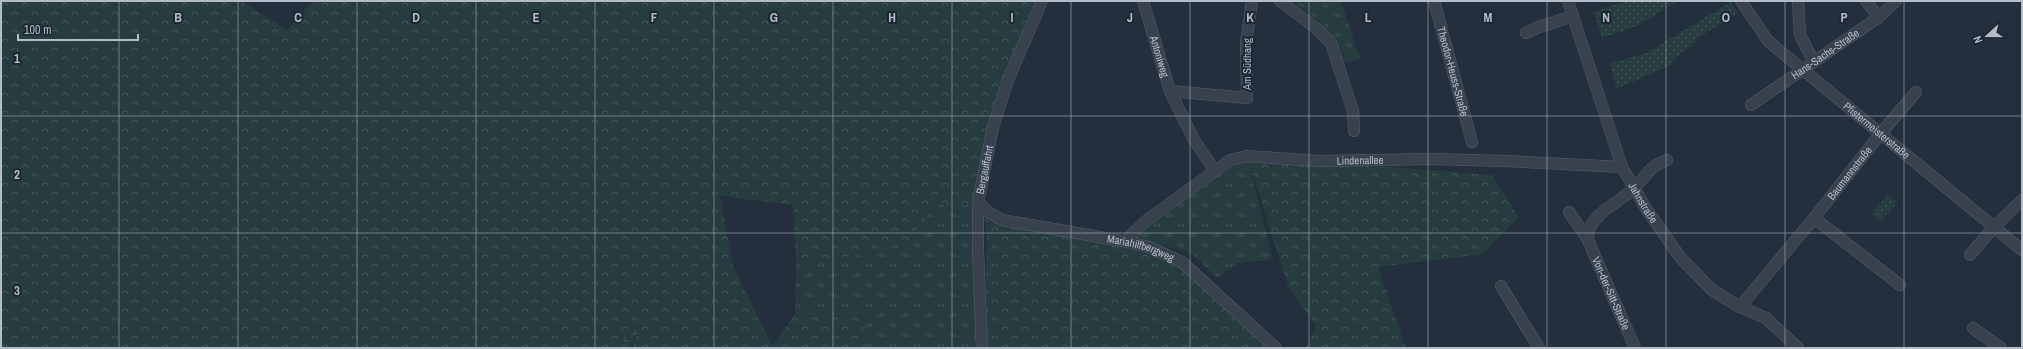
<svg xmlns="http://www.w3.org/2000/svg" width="2023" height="349" viewBox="0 0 2023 349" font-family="'Archivo Narrow',sans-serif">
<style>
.grass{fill:url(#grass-tufts)}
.forest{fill:url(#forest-crowns)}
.wetland{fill:url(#wetland-marsh)}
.park{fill:url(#park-dots)}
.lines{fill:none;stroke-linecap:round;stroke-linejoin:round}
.minor-casing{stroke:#565f6c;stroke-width:12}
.minor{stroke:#38414e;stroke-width:11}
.grid{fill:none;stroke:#b4bcc9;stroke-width:1;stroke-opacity:0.55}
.labels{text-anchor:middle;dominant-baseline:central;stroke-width:4;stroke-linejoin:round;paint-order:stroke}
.street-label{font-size:11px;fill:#b4bcc9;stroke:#1d2633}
.grid-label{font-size:13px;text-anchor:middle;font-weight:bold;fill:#b4bcc9;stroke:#1d2633;stroke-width:4;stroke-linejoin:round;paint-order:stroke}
</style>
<defs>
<pattern id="grass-tufts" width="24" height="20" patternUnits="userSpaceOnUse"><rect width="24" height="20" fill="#263c3f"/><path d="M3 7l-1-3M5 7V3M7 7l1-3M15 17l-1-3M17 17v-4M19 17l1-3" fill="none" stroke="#435659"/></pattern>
<pattern id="forest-crowns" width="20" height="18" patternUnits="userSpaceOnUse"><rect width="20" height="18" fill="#263c3f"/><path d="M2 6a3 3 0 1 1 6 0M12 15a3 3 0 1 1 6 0" fill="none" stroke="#435659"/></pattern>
<pattern id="wetland-marsh" width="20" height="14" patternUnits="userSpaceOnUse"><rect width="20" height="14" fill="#263c3f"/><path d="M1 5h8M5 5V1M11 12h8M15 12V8" fill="none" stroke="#435659"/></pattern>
<pattern id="park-dots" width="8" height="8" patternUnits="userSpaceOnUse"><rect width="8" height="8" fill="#263c3f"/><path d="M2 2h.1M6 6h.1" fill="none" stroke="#435659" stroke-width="1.8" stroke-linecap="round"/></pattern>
</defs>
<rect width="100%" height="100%" fill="#242f3e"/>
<path class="grass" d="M1292 1H1341L1360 59 1345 63 1322 24Z
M1247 156 1273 260 1238 263 1217 278 1190 252 1129 237Z
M935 205H974L982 348H866L864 314H795L796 265 905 247Z"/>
<path class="forest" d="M1 1H241L287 30 313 1H1036L1020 40 974 205H935L905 247 796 265 793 205 720 196 733 266 772 346 795 314H864L866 348H1Z
M1247 156 1492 175 1519 217 1483 254 1378 267 1406 348H1306L1316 326 1288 286Z
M984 219 1181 258 1280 348H983L987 237Z"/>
<path class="wetland" d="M626 329 636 330 637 348H627L623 339Z"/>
<path class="park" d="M1625 1H1678L1637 26 1602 38 1594 12Z
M1731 2 1738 13 1698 38 1692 46 1673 59 1671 65 1616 89 1610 63 1646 53Z
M1888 195 1898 202 1880 221 1871 214Z"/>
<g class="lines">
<g class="minor-casing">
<g id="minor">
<path id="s1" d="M1143 1 1170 91 1194 140 1215 171"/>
<path d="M1280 1 1316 28 1331 43 1353 111 1354 131"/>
<path id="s2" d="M1434 1 1472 142"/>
<path id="s3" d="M1568 1 1622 167 1647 210 1680 257 1712 290 1740 307 1766 318 1798 348"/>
<path id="s4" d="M1741 1 1768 41 2022 250"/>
<path d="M1798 1 1800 35 1814 62"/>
<path d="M1866 1 1879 17"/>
<path d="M1526 33 1539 27 1573 16"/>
<path d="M1170 91 1247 98 1246 43 1252 1"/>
<path id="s5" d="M1751 105 1879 17 1896 1"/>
<path id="s6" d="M978 202 988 212 1002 220 1128 242 1149 247 1182 262 1276 348"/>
<path id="s7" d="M1569 212 1587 238 1635 348"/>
<path d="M1814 218 1900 285"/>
<path d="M1587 238C1591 212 1618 204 1634 188 1647 176 1649 166 1667 160"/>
<path id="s8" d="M1128 242 1129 237 1147 220 1230 160 1247 156 1318 161 1431 159 1505 161 1622 167"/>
<path d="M1970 255 1994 227 2022 200"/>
<path d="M1501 286 1539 348"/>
<path id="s9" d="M1740 307 1814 218 1881 133 1916 92"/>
<path d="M1973 328 2001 348"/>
<path id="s10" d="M982 348 978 251V202L993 127 1008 80 1042 1"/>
</g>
</g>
<use href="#minor" class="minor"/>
</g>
<path class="grid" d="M119 1V348M238 1V348M357 1V348M476 1V348M595 1V348M714 1V348M833 1V348M952 1V348M1071 1V348M1190 1V348M1309 1V348M1428 1V348M1547 1V348M1666 1V348M1785 1V348M1904 1V348M1 116H2022M1 233H2022"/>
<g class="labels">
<g class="street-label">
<text stroke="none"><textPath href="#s5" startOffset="90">Hans-Sachs-Straße</textPath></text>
<text stroke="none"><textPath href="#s1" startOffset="58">Antoniweg</textPath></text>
<text transform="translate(1247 64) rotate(-90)">Am Südhang</text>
<text stroke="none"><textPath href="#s2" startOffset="73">Theodor-Heuss-Straße</textPath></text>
<text stroke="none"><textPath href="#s4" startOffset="189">Pfistermeisterstraße</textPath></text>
<text stroke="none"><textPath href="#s8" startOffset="263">Lindenallee</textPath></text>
<text stroke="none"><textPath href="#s10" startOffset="179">Bergauffahrt</textPath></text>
<text stroke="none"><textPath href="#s9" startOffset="173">Baumannstraße</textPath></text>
<text stroke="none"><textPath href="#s3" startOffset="216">Jahnstraße</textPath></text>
<text stroke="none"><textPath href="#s6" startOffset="172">Mariahilfbergweg</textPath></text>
<text stroke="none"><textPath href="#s7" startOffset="92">Von-der-Sitt-Straße</textPath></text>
</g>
</g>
<g class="grid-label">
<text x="178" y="22">B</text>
<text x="298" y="22">C</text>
<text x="416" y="22">D</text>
<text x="536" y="22">E</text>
<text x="654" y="22">F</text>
<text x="774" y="22">G</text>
<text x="892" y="22">H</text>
<text x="1012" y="22">I</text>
<text x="1130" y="22">J</text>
<text x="1250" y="22">K</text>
<text x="1368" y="22">L</text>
<text x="1488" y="22">M</text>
<text x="1606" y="22">N</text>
<text x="1726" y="22">O</text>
<text x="1844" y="22">P</text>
<text x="17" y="63">1</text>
<text x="17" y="179">2</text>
<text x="17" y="295">3</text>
</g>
<rect width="2023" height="349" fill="none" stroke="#b4bcc9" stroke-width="4"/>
<g transform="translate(1987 36) rotate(249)" stroke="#1d2633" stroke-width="3" paint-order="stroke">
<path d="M0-3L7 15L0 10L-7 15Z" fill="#b4bcc9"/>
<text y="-6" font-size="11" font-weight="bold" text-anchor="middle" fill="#b4bcc9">N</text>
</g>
<path d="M18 34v6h120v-6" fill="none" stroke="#b4bcc9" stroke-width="2"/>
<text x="24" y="34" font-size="12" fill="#b4bcc9" stroke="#1d2633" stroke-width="3" paint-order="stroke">100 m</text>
</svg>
